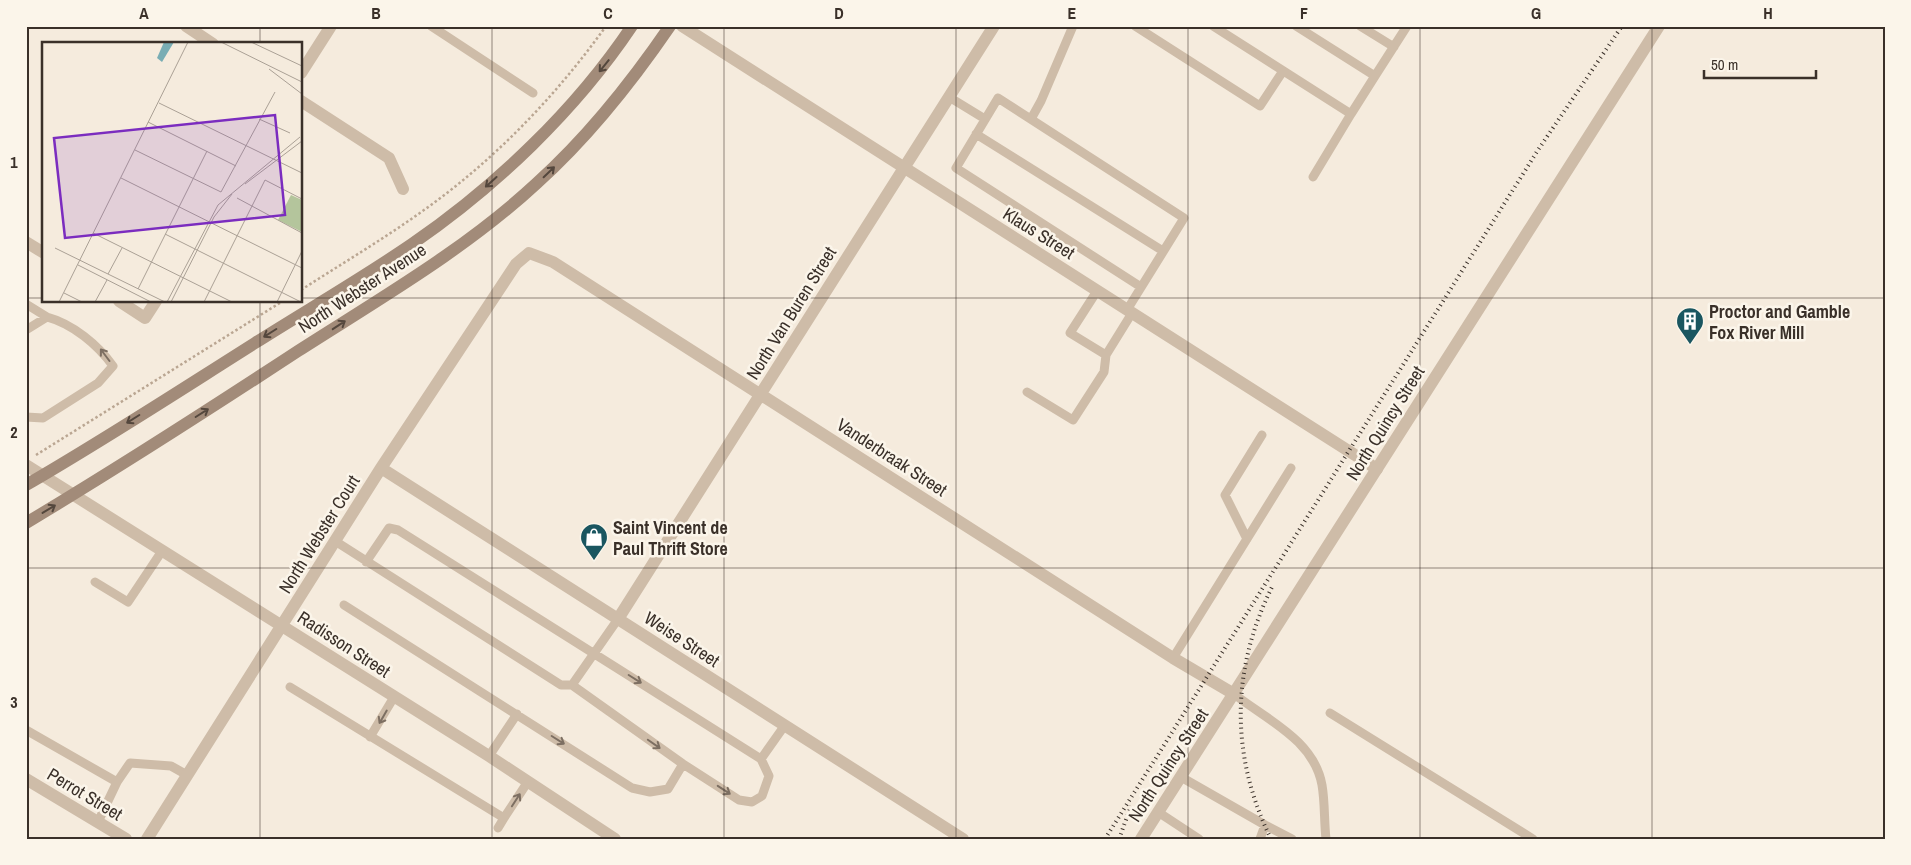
<svg xmlns="http://www.w3.org/2000/svg" width="1911" height="865" viewBox="0 0 1911 865" font-family="'Archivo Narrow',sans-serif">
<style>
.lines{fill:none;stroke-linecap:round;stroke-linejoin:round}
.path{stroke:#baa692;stroke-width:2.5;stroke-dasharray:2.5 2.5;stroke-linecap:butt}
.service{stroke:#cebca8;stroke-width:9}
.minor{stroke:#cebca8;stroke-width:12}
.tertiary{stroke:#cebca8;stroke-width:12}
.secondary{stroke:#a28b79;stroke-width:12}
.rail{stroke:#3a3029;stroke-width:4;stroke-dasharray:1 4;stroke-linecap:butt}
.oneway{stroke:#54473d}
.oneway2{stroke:#7d6f62}
.grid{fill:none;stroke:#3a3029;stroke-width:1;stroke-opacity:0.55}
.labels{text-anchor:middle;dominant-baseline:central;stroke-width:5;stroke-linejoin:round;paint-order:stroke}
.street-label{font-size:18px;fill:#3a3029;stroke:#fbf5ea}
.poi-label{font-size:18px;font-weight:bold;fill:#3a3029;stroke:#fbf5ea;text-anchor:start}
.inset-road{fill:none;stroke:#aaa095;stroke-width:1}
.view{fill:#7b2cbf;fill-opacity:0.15;stroke:#7b2cbf;stroke-width:2.5}
.inset-edge{fill:none;stroke:#3a3029;stroke-width:2.5}
.neatline{fill:none;stroke:#3a3029;stroke-width:2}
.grid-label{font-size:16px;text-anchor:middle;font-weight:bold;fill:#3a3029}
</style>
<rect width="100%" height="100%" fill="#f5ebdd"/>
<g class="lines">
<path class="path" d="M301 290C346 261 392 234 435 202 500 154 559 92 606 26
M36 455 283 301"/>
<path class="service" d="M431 26 533 93
M1135 26 1260 106 1283 71
M1213 26 1351 114 1375 76
M1296 26 1375 76 1407 26
M1360 26 1394 47
M949 97 985 119
M1031 119 1041 101 1073 26
M976 134 1163 251
M1313 177 1351 114
M1097 291 1070 333 1106 355
M26 304 47 317
M1127 310 1184 218 998 98 956 168 1141 287
M26 330 47 317C73 324 98 345 113 366L98 383 43 418 26 417
M1027 392 1073 420 1104 372 1106 355 1132 313
M1247 539 1225 495 1262 435
M335 541 561 685H572L618 619
M366 562 389 528 398 530 761 759 769 776 762 796 752 802 739 800 683 764 572 685
M95 582 128 602 162 551
M344 605 632 788 650 792 668 789 683 764
M1173 658 1291 468
M290 687 504 818 498 828
M1234 694C1267 720 1314 740 1322 785 1325 802 1324 821 1326 839
M1330 713 1533 839
M26 730 117 782 98 822
M370 737 394 697
M489 756 517 714
M761 759 785 725
M1181 777 1265 825 1292 839
M117 782 130 763 171 766 187 775
M1158 812 1199 839
M504 818 527 783
M1260 839 1265 825"/>
<path class="minor" d="M186 26 213 44
M682 26 1377 469
M301 73 331 26
M301 101 389 158 403 189
M26 242 44 253
M119 301 145 318 156 301
M26 465 489 756 615 839
M381 468 963 839
M618 619 994 26
M26 779 126 839
M147 839 381 468 516 264 529 253 553 262 1173 658 1234 694"/>
<path class="tertiary" d="M1141 839 1659 26"/>
<path class="secondary" d="M26 485C104 440 179 391 255 343 307 310 361 279 412 244 496 186 575 111 632 26
M26 523C118 468 208 410 298 351 379 299 466 249 537 183 588 137 631 83 670 26"/>
<path class="rail" d="M1105 839 1538 150 1622 26
M1119 839 1131 806
M1271 839C1230 755 1231 670 1272 587"/>
</g>
<defs><path id="oneway-shaft" d="M-6 0H5M1.5-3L5.5 0L1.5 3" fill="none" stroke-width="1.6" stroke-linecap="round" stroke-linejoin="round" transform="scale(1.25)"/></defs>
<g class="oneway">
<use href="#oneway-shaft" transform="translate(604 66) rotate(129)"/>
<use href="#oneway-shaft" transform="translate(549 172) rotate(-44)"/>
<use href="#oneway-shaft" transform="translate(491 182) rotate(138)"/>
<use href="#oneway-shaft" transform="translate(339 325) rotate(-33)"/>
<use href="#oneway-shaft" transform="translate(270 333) rotate(148)"/>
<use href="#oneway-shaft" transform="translate(202 413) rotate(-32)"/>
<use href="#oneway-shaft" transform="translate(133 419) rotate(148)"/>
<use href="#oneway-shaft" transform="translate(49 509) rotate(-31)"/>
</g>
<g class="oneway2">
<use href="#oneway-shaft" transform="translate(105 355) rotate(-127)"/>
<use href="#oneway-shaft" transform="translate(635 679) rotate(32)"/>
<use href="#oneway-shaft" transform="translate(383 717) rotate(120)"/>
<use href="#oneway-shaft" transform="translate(558 740) rotate(32)"/>
<use href="#oneway-shaft" transform="translate(654 744) rotate(35)"/>
<use href="#oneway-shaft" transform="translate(724 790) rotate(33)"/>
<use href="#oneway-shaft" transform="translate(516 800) rotate(-57)"/>
</g>
<path class="grid" d="M260 26V44M492 26V839M724 26V839M956 26V839M1188 26V839M1420 26V839M1652 26V839M26 298H44M301 298H1885M260 301V839M26 568H1885"/>
<defs>
<g id="building-pin" transform="scale(1.4375)"><path d="M0 17L-7.5 6A9.5 9.5 0 1 1 7.5 6Z" fill="#1a5660" stroke="#fbf5ea"/><path d="M-4-6H4V6H1V3H-1V6H-4ZM-2.5-4.3h1.7v1.8h-1.7ZM.8-4.3h1.7v1.8H.8ZM-2.5-1h1.7V.8h-1.7ZM.8-1h1.7V.8H.8Z" fill="#fff"/></g>
<g id="shop-pin" transform="scale(1.4375)"><path d="M0 17L-7.5 6A9.5 9.5 0 1 1 7.5 6Z" fill="#1a5660" stroke="#fbf5ea"/><path d="M-5-2.5h2.3a2.7 3.5 0 0 1 5.4 0H5L5.5 6h-11ZM-1.5-2.5h3a1.5 2.3 0 0 0-3 0Z" fill="#fff"/></g>
</defs>
<g fill-rule="evenodd">
<use href="#building-pin" x="1690" y="321"/>
<use href="#shop-pin" x="594" y="537"/>
</g>
<g class="labels">
<g class="street-label">
<text transform="translate(1039 233) rotate(32)">Klaus Street</text>
<text transform="translate(362 288) rotate(-33)">North Webster Avenue</text>
<text transform="translate(791 313) rotate(-58)">North Van Buren Street</text>
<text transform="translate(1385 423) rotate(-58)">North Quincy Street</text>
<text transform="translate(892 457) rotate(33)">Vanderbraak Street</text>
<text transform="translate(319 534) rotate(-58)">North Webster Court</text>
<text transform="translate(682 639) rotate(33)">Weise Street</text>
<text transform="translate(344 644) rotate(33)">Radisson Street</text>
<text transform="translate(1168 765) rotate(-57)">North Quincy Street</text>
<text transform="translate(85 794) rotate(31)">Perrot Street</text>
</g>
<g class="poi-label">
<text x="1709" y="311">Proctor and Gamble<tspan x="1709" dy="21">Fox River Mill</tspan></text>
<text x="613" y="527">Saint Vincent de<tspan x="613" dy="21">Paul Thrift Store</tspan></text>
</g>
</g>
<g transform="translate(42 42)">
<rect width="260" height="260" fill="#f5ebdd"/>
<path d="M249 153 260 158V190L236 178Z" fill="#b4c59c"/>
<path d="M122 0H132L120 20 115 16Z" fill="#79adb4"/>
<path class="inset-road" d="M179 0 260 40M209 0 260 24M227 27 260 52M117 61 260 131M217 77 248 91M106 80 194 124M93 108 179 150 233 50M79 136 260 226M203 142 260 99M195 156 260 191M51 191 190 260M123 192 259 260M13 206 123 260M36 223 109 260M66 232 80 206M96 247 165 109M22 251 40 260M17 260 146 0M53 260 65 238M125 260 176 163 258 95M129 260 172 175 190 152M162 260 223 138 260 157M235 260 260 209"/>
<path class="view" d="M233 73 243 173 23 196 12 96Z"/>
<rect width="260" height="260" class="inset-edge"/>
</g>
<rect width="1911" height="865" fill="none" stroke="#fbf5ea" stroke-width="55"/>
<path d="M1704 70v8h112v-8" fill="none" stroke="#3a3029" stroke-width="2.5"/>
<text x="1711" y="70" font-size="15" fill="#3a3029" stroke="#fbf5ea" stroke-width="4" paint-order="stroke">50 m</text>
<rect x="28" y="28" width="1856" height="810" class="neatline"/>
<g class="grid-label">
<text x="144" y="19">A</text>
<text x="376" y="19">B</text>
<text x="608" y="19">C</text>
<text x="839" y="19">D</text>
<text x="1072" y="19">E</text>
<text x="1304" y="19">F</text>
<text x="1536" y="19">G</text>
<text x="1768" y="19">H</text>
<text x="14" y="168">1</text>
<text x="14" y="438">2</text>
<text x="14" y="708">3</text>
</g>
</svg>
